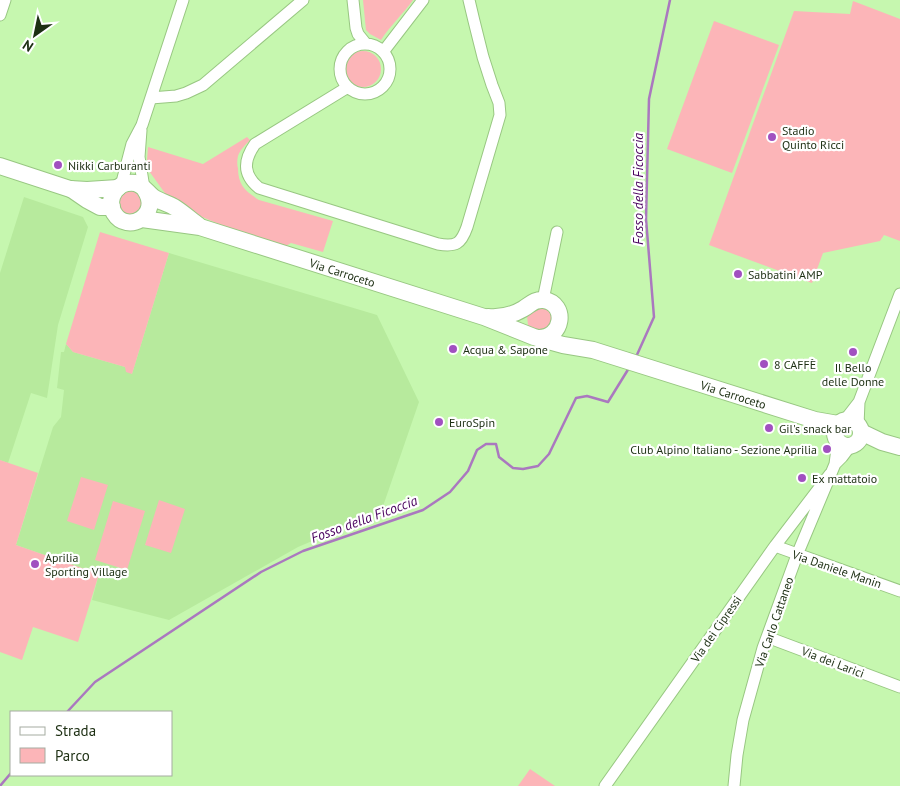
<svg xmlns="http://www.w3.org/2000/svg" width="900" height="786" viewBox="0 0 900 786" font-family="'PT Sans',sans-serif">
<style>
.built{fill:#b7ea9d}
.green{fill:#fcb5b8}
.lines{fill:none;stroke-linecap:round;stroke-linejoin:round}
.stream{stroke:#aa78bf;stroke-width:2.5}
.street-casing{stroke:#98c782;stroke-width:13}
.secondary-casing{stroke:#98c782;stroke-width:18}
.street{stroke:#fff;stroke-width:11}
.secondary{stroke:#fff;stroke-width:16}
.poi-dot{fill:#a150c0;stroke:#fff;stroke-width:2}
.labels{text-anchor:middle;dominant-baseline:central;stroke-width:4.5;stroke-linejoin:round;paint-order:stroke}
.poi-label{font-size:12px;fill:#1d2f13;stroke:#fff;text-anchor:start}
.street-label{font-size:12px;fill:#1d2f13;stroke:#fff}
.water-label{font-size:14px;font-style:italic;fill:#4b0560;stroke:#fff}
</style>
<rect width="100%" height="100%" fill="#c6f7af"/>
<path class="built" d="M24 197 83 217 88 227 58 325 47 398 31 393 8 463 0 460V273Z
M169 253 377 315 419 402 381 512 298 547 169 620 92 600 99 574 16 545 53 427 61 417 64 390 57 388 61 352H64L66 344 73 352 125 367 132 374Z"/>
<path class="green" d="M363 0H413C403 14 390 26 381 40L370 34 366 30Z
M853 1 900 19V241L884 235 880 241 823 253 812 283 709 245 794 11 850 14Z
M714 21 779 45 732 173 667 149Z
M345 69a18 18 0 1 1 36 0a18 18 0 1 1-36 0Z
M247 137 250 140C245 145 240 150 238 156 237 160 237 165 238 168 238 185 245 191 259 200L333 221 323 252 291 243 284 247 226 227 195 214 167 196 149 171 147 160 148 147 203 164Z
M118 188 148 194 135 222 111 203Z
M100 232 169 253 132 374 126 372 125 367 73 352 66 344Z
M536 306 549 309 553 321 543 332 531 328 528 325 527 316Z
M0 460 38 473 16 545 99 574 78 642 33 627 22 660 0 652Z
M81 477 108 485 94 530 67 521Z
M159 500 185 509 171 553 145 545Z
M113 501 145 511 127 570 95 560Z
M530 769 555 786H518Z"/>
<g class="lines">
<path class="stream" d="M636 357 654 317 646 219 649 99 670 0
M67 712 95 682 261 572 303 551 423 510 450 492 468 471 477 450 486 444H496L499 457 513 468 523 469 538 466 549 454 576 398 587 396 608 402 629 368
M0 786 11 773"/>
<g class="street-casing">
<path id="street" d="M353 0 356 28 358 34 366 44
M0 15 5 0
M340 69a25 25 0 1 1 50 0a25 25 0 1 1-50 0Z
M383 52 423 0
M348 87 255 144C243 161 243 175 259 188L438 244C456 247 461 244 467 227L500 115 499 103 492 85 483 57 474 21 469 0
M151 98 176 96 186 93 203 85 303 0
M141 130 139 157 144 188
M121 186 132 144 142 125 183 0
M543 300 557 232
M845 420 859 402 900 294
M858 425 859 402
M835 464 842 457 851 445
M775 546 900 591
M767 637 900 687
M605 786 775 546 830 474
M734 786 737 755 743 720 763 648 797 555 835 464 838 441"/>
</g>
<g class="secondary-casing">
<g id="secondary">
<path d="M0 166 70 189 87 190 118 188"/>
<path d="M71 189 87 200 100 207H112"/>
<path d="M145 190C162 215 127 235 114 213 110 206 110 198 115 191 119 185 127 182 135 183 143 185 147 192 153 197 159 201 167 203 174 207 182 212 190 219 198 225"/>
<path id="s1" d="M142 219 200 227 484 317 534 337 563 345 593 350 815 420 838 424"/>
<path d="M488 317C500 318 513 315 523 309 530 305 534 299 544 300 568 304 563 339 538 338"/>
<circle cx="848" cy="433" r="13"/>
<path d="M861 432 882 442 900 447"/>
</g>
</g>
<use href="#street" class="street"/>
<use href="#secondary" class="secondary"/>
</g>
<g class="poi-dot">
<circle cx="772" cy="137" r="5"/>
<circle cx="58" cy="165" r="5"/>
<circle cx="738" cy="274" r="5"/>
<circle cx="453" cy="349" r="5"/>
<circle cx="853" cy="352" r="5"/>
<circle cx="764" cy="364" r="5"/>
<circle cx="439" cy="422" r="5"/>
<circle cx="769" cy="428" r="5"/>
<circle cx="827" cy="449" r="5"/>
<circle cx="802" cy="478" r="5"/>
<circle cx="35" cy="564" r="5"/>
</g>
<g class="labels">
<g class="poi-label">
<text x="782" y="130">Stadio<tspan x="782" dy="14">Quinto Ricci</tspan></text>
<text x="68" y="165">Nikki Carburanti</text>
<text x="748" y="274">Sabbatini AMP</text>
<text x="463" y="349">Acqua &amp; Sapone</text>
<text x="774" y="364">8 CAFFÈ</text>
<text x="853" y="367" text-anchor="middle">Il Bello<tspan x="853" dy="14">delle Donne</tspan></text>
<text x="449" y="422">EuroSpin</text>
<text x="779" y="428">Gil's snack bar</text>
<text x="817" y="449" text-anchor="end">Club Alpino Italiano - Sezione Aprilia</text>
<text x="812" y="478">Ex mattatoio</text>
<text x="45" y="557">Aprilia<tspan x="45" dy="14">Sporting Village</tspan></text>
</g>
<g class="street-label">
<text stroke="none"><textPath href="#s1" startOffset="208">Via Carroceto</textPath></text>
<text stroke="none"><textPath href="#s1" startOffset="618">Via Carroceto</textPath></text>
<text transform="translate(837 569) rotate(19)">Via Daniele Manin</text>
<text transform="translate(774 622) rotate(-71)">Via Carlo Cattaneo</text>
<text transform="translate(716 629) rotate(-55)">Via dei Cipressi</text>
<text transform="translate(833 662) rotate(21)">Via dei Larici</text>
</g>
<g class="water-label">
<text transform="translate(638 189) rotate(-90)">Fosso della Ficoccia</text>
<text transform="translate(364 519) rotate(-20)">Fosso della Ficoccia</text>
</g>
</g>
<rect x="10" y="711" width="162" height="65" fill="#ffffff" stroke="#a5aca1"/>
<rect x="20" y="727" width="25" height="8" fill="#ffffff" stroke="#a5aca1"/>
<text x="55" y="736" font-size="15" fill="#1d2f13">Strada</text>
<rect x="20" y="748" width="25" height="15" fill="#fcb5b8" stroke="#a5aca1"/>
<text x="55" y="761" font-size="15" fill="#1d2f13">Parco</text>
<g transform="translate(35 35) rotate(213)" stroke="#ffffff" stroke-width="4" paint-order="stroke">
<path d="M0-4L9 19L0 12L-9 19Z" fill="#1d2f13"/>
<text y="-8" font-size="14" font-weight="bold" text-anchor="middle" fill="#1d2f13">N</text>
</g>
</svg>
